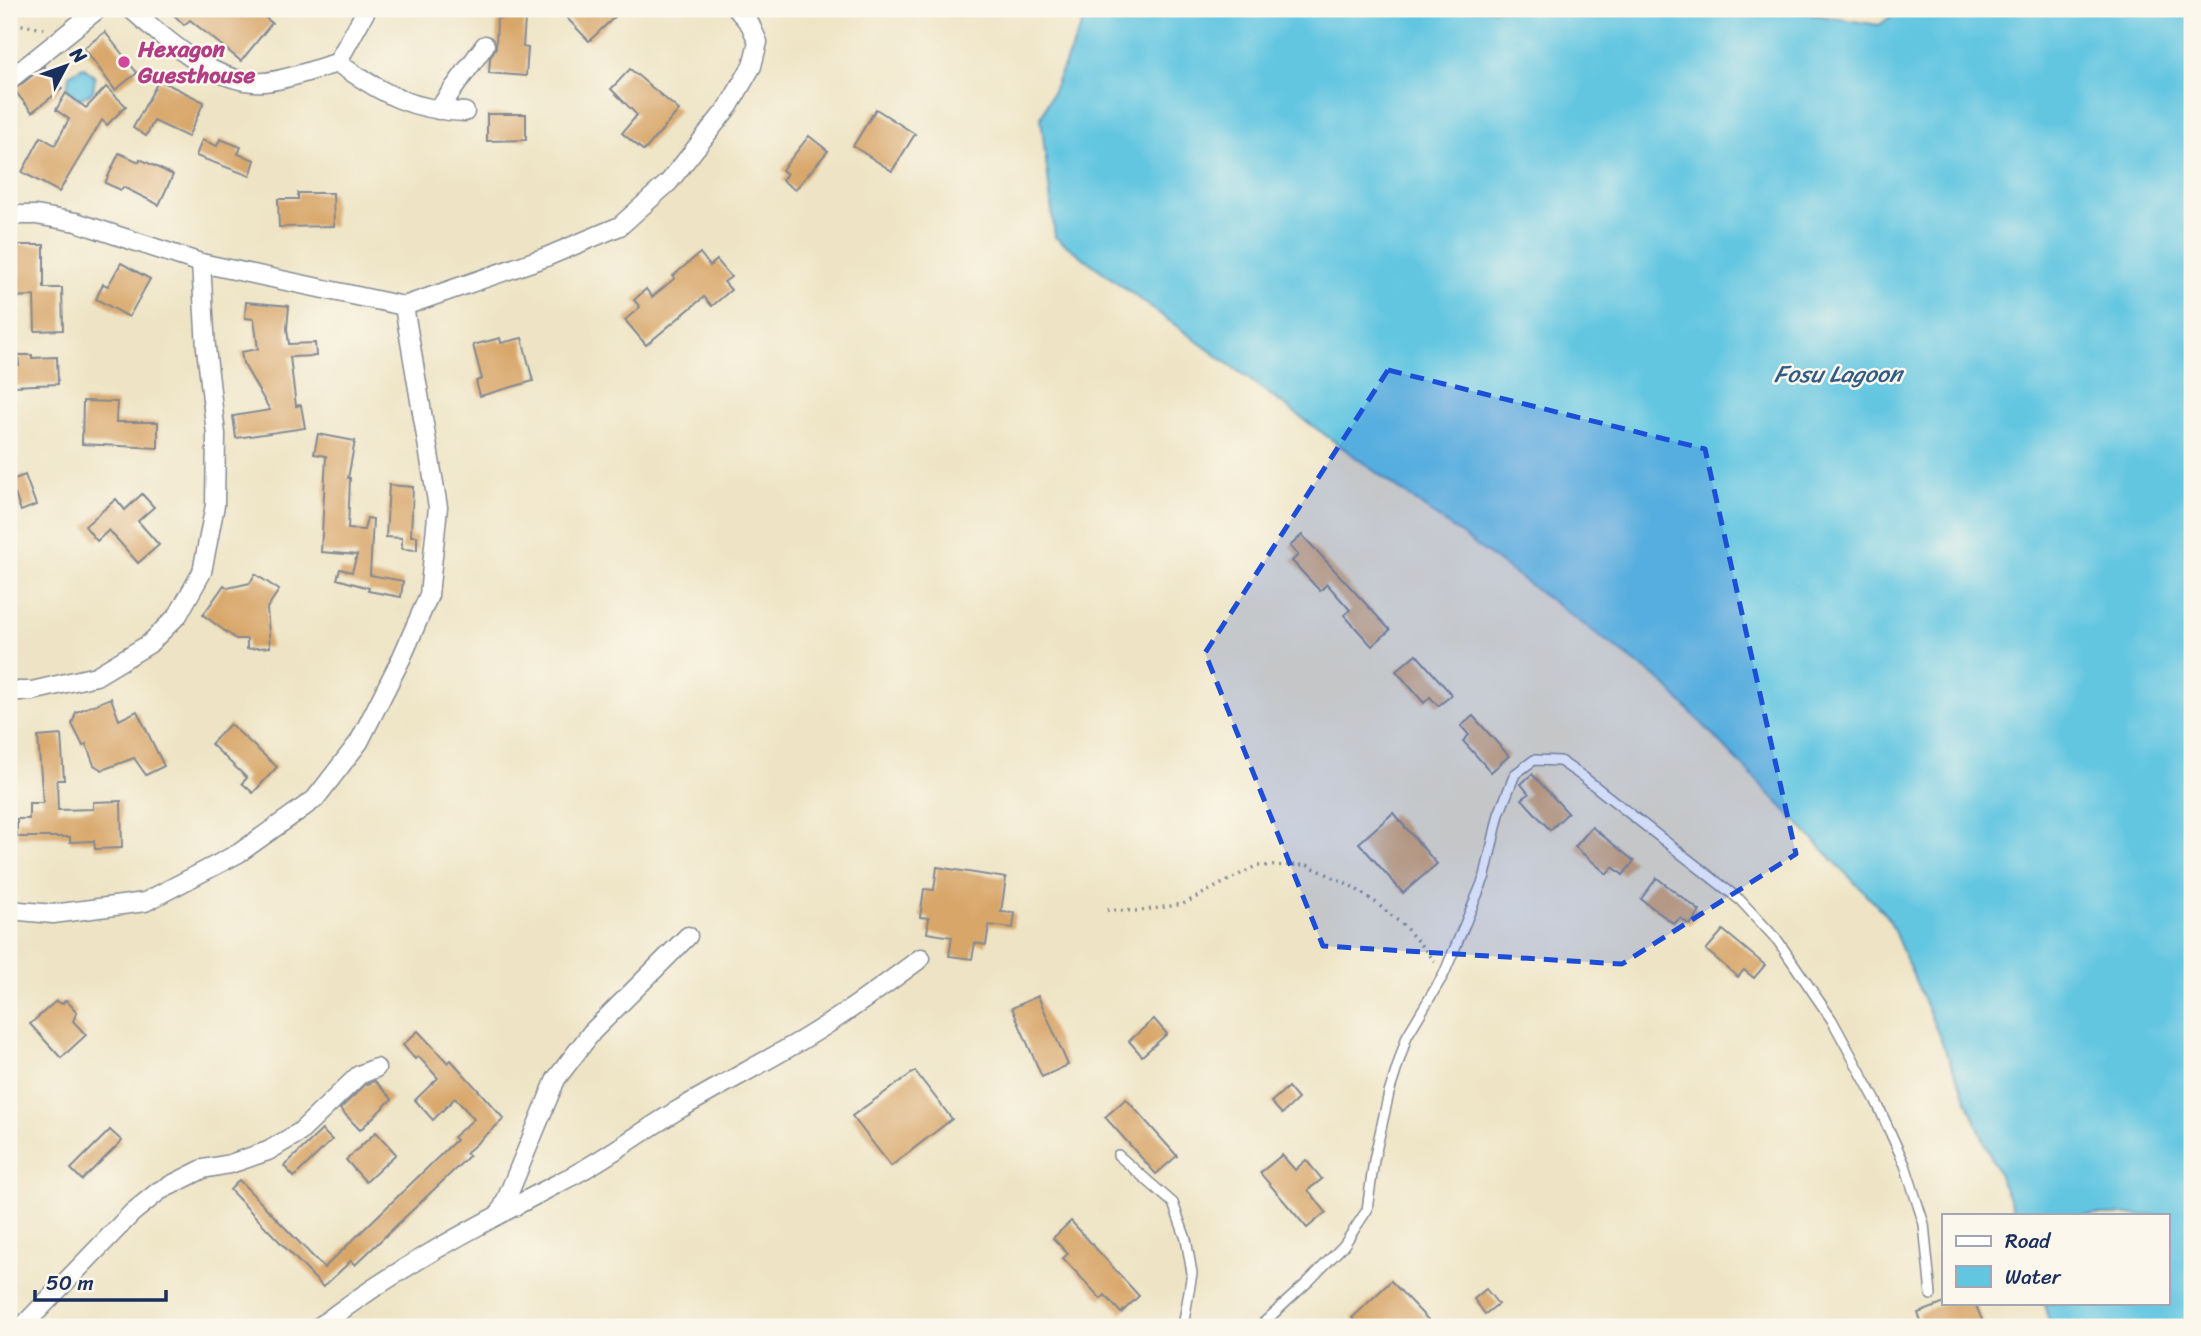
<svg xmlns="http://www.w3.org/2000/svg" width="2201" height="1336" font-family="Sriracha,sans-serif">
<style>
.water{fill:#63c6e1;stroke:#3f7aa0;stroke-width:2}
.building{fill:#d8a669}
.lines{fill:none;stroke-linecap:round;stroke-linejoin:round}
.lane-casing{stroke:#848a92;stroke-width:12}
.street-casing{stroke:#848a92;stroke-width:21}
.path{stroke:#848a92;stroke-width:3.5;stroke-dasharray:2 5;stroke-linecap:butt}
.lane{stroke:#fff;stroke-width:9}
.street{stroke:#fff;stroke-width:18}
.marked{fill:#1d4ed8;fill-opacity:0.2;stroke:#1d4ed8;stroke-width:5;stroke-dasharray:14 9;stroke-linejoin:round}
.hotel-dot{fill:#d1479c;stroke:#fbf7ec;stroke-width:2.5}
.labels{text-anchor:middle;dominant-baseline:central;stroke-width:5;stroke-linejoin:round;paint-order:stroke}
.hotel-label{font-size:23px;font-weight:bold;fill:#b23c85;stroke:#fbf7ec;text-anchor:start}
.water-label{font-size:24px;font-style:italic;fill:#315c85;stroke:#fbf7ec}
</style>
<rect width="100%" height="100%" fill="#fbf7ec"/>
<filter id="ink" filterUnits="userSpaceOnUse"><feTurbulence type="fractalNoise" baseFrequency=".0143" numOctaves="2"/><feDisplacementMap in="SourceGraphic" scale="14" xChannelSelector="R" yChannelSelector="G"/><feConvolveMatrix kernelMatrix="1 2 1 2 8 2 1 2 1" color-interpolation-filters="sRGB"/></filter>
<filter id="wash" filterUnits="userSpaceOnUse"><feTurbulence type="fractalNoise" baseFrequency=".00686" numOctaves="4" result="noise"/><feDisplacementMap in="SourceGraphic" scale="28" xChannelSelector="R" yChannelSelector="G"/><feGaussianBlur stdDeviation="1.57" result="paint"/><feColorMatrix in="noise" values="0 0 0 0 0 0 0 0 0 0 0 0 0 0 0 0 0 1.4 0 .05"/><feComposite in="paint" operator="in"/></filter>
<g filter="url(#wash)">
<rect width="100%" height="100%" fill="#eee4c5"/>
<g class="water">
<path d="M1089 9H1777L1879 25 1902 9H2192V1327H2051L2044 1303H2168V1215H2016L1888 917 1661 681 1055 237 1041 118Z"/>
<path d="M83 67 95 77 93 92 79 99 67 89 69 75Z"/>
</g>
<g id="blocks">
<g class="building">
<path d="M168 9H254L272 23 241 61 190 20 184 25Z"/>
<path d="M575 9H623L589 41 566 17Z"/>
<path d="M497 18 525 19 523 47 528 48 526 76 489 73 490 58 496 47Z"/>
<path d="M105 32 137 73 115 90 84 48Z"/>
<path d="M44 66 62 89 32 112 14 90Z"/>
<path d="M630 69 679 110 644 151 622 133 637 115 611 89Z"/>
<path d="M159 80 204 102 188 137 154 121 146 136 133 128Z"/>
<path d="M106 87 126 106 107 125 102 120 59 192 22 172 41 137 55 145 69 119 56 110 66 93 86 108Z"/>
<path d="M876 109 915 134 892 171 853 146Z"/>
<path d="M487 114H526V140L487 141Z"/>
<path d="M809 136 828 151 795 190 782 180 787 174 782 170Z"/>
<path d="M220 139 241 147 238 154 255 160 250 176 196 156 202 140 217 146Z"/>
<path d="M119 153 139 162 140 159 173 175 159 205 123 187 121 190 105 183Z"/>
<path d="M298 193H333L334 226 279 227 278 199H298Z"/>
<path d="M15 245H44V288H62L63 330 35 331 34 296 9 297V271H15Z"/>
<path d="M700 253 710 266 717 260 731 277 724 282 731 290 712 306 704 297 646 345 625 320 640 307 634 300 646 289 652 297 675 278 673 276Z"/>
<path d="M121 263 150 279 129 317 96 299 103 284 108 286Z"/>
<path d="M246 302 289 306 287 329 289 344 315 343 316 356 290 357 296 406 301 405 305 428 236 438 233 416 270 410 243 363 241 352 258 349 254 319 245 318Z"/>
<path d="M500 338 501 343 522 338 533 381 480 396 476 381 482 379 473 345Z"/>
<path d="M18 355H32V358L57 357 58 384 13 386 12 365H19Z"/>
<path d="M83 401 117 402 116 422H158V448L82 444Z"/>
<path d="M318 434 355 441 348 478H350L348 529 364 530 367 518 373 519 370 575 403 581 401 597 368 591 369 588 337 579 340 569 352 572 357 555 321 552 326 456 314 454Z"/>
<path d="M25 475 36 505 21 511 15 494 12 495 9 481Z"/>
<path d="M389 485 413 487 411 536H417V550L402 549V538L386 537Z"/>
<path d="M142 494 154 507 138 521 159 545 138 563 109 530 97 541 85 526 116 499 125 510Z"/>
<path d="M1302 535 1390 630 1372 646 1344 615 1350 610 1327 584 1320 591 1292 561 1298 555 1290 546Z"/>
<path d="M255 574 279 590 267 608 270 647 247 649V639H236L203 615 224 585 228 588 250 583Z"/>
<path d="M1416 654 1452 695 1438 706 1430 697 1424 703 1396 671Z"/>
<path d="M111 698 119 720 137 711 164 766 146 775 134 758 102 770 94 765 86 744 83 746 72 724 76 712Z"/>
<path d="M1473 716 1509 756 1491 772 1463 741 1469 735 1461 726Z"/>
<path d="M230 724 277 767 253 793 242 783 247 778 211 744Z"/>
<path d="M61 735 64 780H57L58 810 93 809V802L121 801 122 848 95 849 94 841 70 842V837H17V819H29V803H43L38 737Z"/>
<path d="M1532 774 1568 813 1550 830 1522 799 1529 794 1521 784Z"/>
<path d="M1393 813 1437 864 1403 893 1359 843Z"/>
<path d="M1592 827 1634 861 1623 875 1613 867 1607 874 1575 847Z"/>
<path d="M937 867 1006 878 1001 912 1015 913 1013 928 989 925 986 945 975 943 972 959 949 956 952 937 927 933 929 918 920 917 924 889 934 890Z"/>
<path d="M1657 878 1700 911 1690 925 1680 918 1674 924 1641 899Z"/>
<path d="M1723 930 1765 965 1754 978 1744 970 1738 977 1706 950Z"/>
<path d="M1038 996 1068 1065 1042 1077 1012 1008Z"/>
<path d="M66 1000 77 1012 73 1021 86 1035 61 1058 30 1024 56 1001 62 1004Z"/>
<path d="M1154 1019 1167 1034 1142 1056 1129 1041Z"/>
<path d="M418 1031 448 1063 451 1060 504 1119 466 1153 469 1156 355 1265 351 1261 323 1287 230 1190 239 1180 324 1268 456 1140 453 1137 474 1119 455 1098 433 1120 415 1100 438 1078 418 1056 415 1059 403 1045Z"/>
<path d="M915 1071 952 1119 891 1166 852 1116Z"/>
<path d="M375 1081 392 1099 360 1130 340 1109 365 1085Z"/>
<path d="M1288 1087 1298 1099 1282 1114 1271 1102Z"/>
<path d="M1126 1099 1177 1156 1156 1174 1105 1117Z"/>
<path d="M110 1130 122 1141 82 1180 71 1169Z"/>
<path d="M322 1130 332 1140 294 1177 284 1166Z"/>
<path d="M376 1132 396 1154 366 1182 346 1160Z"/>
<path d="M1282 1155 1295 1170 1306 1160 1322 1179 1308 1190 1326 1212 1307 1228 1260 1173Z"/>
<path d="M1071 1221 1139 1296 1121 1313 1105 1295 1101 1299 1063 1258 1068 1254 1053 1238Z"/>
<path d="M1391 1281 1435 1327H1361L1352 1318Z"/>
<path d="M1486 1289 1498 1304 1485 1314 1474 1299Z"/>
<path d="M1945 1303H1975L1985 1327H1923L1918 1313Z"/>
</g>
</g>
</g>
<g filter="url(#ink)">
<use href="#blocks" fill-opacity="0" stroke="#848a92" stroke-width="2"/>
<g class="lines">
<g class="lane-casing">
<g id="lane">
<path d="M1118 1155 1173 1203 1186 1239 1192 1273 1183 1327"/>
<path d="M1259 1327 1309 1281 1344 1245 1367 1210 1374 1160 1389 1093 1407 1036 1444 974 1485 876 1499 814 1515 774 1534 760 1560 761 1582 776 1740 900 1778 941 1832 1020 1876 1101 1905 1165 1924 1224 1931 1295"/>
</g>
</g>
<g class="street-casing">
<g id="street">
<path d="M131 9C165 39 216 86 264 82 288 80 314 69 337 63 384 93 408 110 465 112"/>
<path d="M337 63 367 9"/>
<path d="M9 80 98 9"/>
<path d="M438 110 485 45"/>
<path d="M9 215H36L76 222 201 263 404 306 546 257 620 226 669 182 729 106 752 66 758 42 750 24 737 9"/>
<path d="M9 691H32L96 676 149 644 178 615 202 572 215 505 216 434 206 348 201 263"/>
<path d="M9 910 53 914 145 902 239 853 315 799 359 742 401 659 429 595 438 507 404 306"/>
<path d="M501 1212 556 1079 592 1032 688 936"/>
<path d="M22 1327 132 1213 159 1191 203 1169 230 1164 268 1151 300 1132 359 1075 376 1068"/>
<path d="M319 1327C398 1266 486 1221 574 1175 610 1156 642 1131 678 1110 719 1086 761 1064 802 1040 844 1015 882 987 921 958"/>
</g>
</g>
<g class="path">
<path d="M9 19 17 24 45 29"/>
<path d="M1107 910 1140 911 1183 904 1256 866 1307 865 1348 884 1375 902 1403 925 1435 961"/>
</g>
<use href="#lane" class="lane"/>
<use href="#street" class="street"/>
</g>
</g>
<path class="marked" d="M1388 370 1705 449 1796 854 1622 964 1323 946 1205 653Z"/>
<circle class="hotel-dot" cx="124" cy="62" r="7"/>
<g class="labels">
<g class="hotel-label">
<text x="138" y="49">Hexagon<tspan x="138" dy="26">Guesthouse</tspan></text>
</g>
<g class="water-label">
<text x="1838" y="374">Fosu Lagoon</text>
</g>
</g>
<rect width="2201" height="1336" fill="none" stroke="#fbf7ec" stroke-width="35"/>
<rect x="1942" y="1214" width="228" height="91" fill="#fbf7ec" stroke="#a1a7b3" stroke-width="2"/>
<rect x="1956" y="1236" width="35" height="10" fill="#ffffff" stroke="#a1a7b3" stroke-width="2"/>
<text x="2005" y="1248" font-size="21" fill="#1b2f5e">Road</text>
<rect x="1956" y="1266" width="35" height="21" fill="#63c6e1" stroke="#a1a7b3" stroke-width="2"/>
<text x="2005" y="1284" font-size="21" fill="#1b2f5e">Water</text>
<g transform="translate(66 66) rotate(49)" stroke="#fbf7ec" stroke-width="5" paint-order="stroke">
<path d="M0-5L12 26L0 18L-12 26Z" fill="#1b2f5e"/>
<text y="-10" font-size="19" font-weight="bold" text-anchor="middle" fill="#1b2f5e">N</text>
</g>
<path d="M35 1290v10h131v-10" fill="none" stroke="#1b2f5e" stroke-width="3.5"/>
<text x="46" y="1290" font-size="21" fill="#1b2f5e" stroke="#fbf7ec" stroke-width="5" paint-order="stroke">50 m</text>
</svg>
